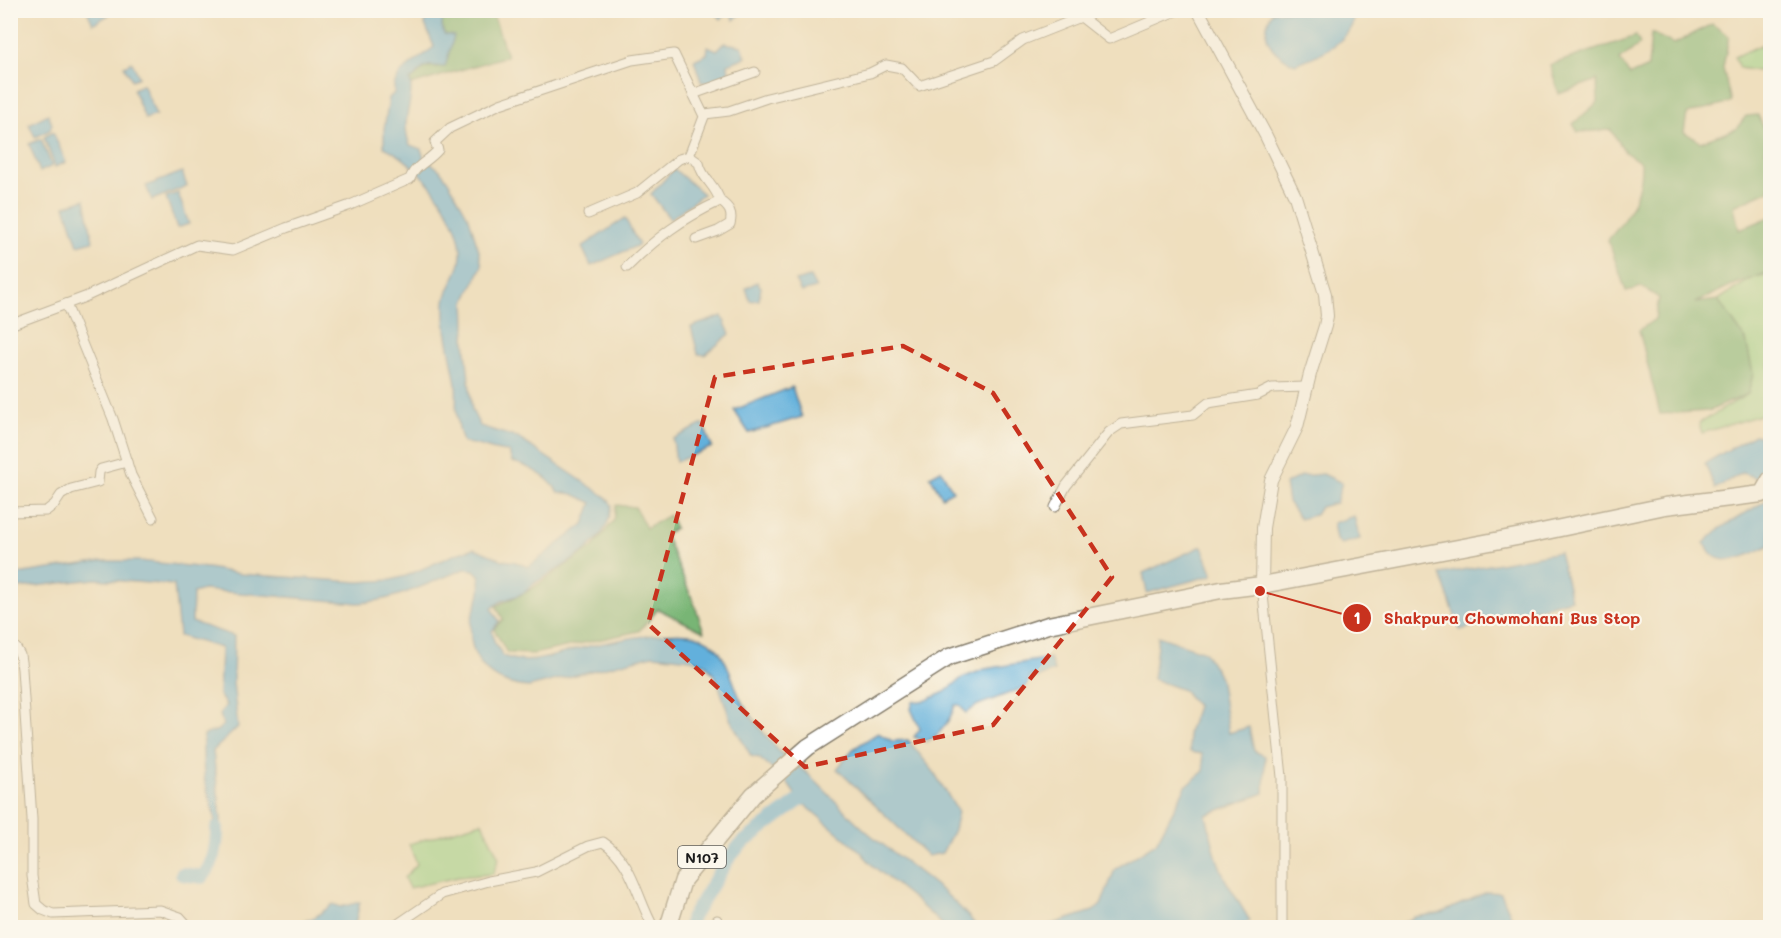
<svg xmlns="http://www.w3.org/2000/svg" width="1781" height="938" font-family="Mali,sans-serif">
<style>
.green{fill:#96d388;stroke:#597852;stroke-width:1.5}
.forest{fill:#78b574;stroke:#4a6848;stroke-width:1.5}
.water{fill:#62b0dc;stroke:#3f667c;stroke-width:1.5}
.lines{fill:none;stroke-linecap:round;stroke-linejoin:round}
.river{stroke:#62b0dc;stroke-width:14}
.street-casing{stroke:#867e6d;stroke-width:11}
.secondary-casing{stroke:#867e6d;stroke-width:14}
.highway-casing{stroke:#867e6d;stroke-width:19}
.street{stroke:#fff;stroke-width:9}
.secondary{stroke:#fff;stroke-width:12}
.highway{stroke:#fff;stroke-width:16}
.marked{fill:none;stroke:#c8321e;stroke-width:4.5;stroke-dasharray:12 8;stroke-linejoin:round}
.labels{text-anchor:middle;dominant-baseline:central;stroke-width:4.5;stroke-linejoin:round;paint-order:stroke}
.shield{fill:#fbf7ec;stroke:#5f5e5a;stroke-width:1.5}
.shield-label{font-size:14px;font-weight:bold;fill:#1c1c1c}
.leader{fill:none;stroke:#c8321e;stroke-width:2}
.callout-dot{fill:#c8321e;stroke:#fbf7ec;stroke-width:2}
.mark-label{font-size:18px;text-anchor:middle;font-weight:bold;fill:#fff}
.callout-label{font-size:16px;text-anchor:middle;font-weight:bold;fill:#c8321e;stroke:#fbf7ec;stroke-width:4.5;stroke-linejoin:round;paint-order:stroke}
</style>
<rect width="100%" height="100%" fill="#fbf7ec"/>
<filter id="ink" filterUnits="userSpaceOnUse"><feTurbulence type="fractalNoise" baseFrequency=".0167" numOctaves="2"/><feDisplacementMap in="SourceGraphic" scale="12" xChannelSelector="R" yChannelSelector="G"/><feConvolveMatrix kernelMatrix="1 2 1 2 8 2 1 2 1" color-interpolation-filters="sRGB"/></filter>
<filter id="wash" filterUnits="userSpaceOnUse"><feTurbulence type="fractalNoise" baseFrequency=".008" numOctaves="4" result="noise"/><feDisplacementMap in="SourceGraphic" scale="24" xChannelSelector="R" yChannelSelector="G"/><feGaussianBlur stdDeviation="1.35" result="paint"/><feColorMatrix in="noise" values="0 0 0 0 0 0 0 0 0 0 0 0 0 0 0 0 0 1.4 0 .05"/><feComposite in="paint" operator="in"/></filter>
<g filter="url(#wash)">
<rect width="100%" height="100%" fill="#efdfbe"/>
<g class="green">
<path d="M1770 41V73L1739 68 1734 57Z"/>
<path d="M1770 274V412L1702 433 1699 423 1748 394 1753 374 1746 340 1718 300 1752 278Z"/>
<path d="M482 822 499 858 493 874 458 877 409 888 404 878 417 864 409 844Z"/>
</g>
<g class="forest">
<path d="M443 11H492L507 56 411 85 410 80C422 73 420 65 437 67L444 34 442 26Z"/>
<path d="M1712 24 1729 36 1723 68 1731 102 1687 114 1684 132 1700 142 1736 129 1746 116 1758 115 1766 133 1765 151 1770 153V190L1734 206 1739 230 1770 217V272L1730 286 1695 303 1718 300 1746 340 1753 374 1748 394 1709 411 1660 414 1639 330 1655 319 1659 298 1642 287 1626 291 1608 240C1628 217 1642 194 1641 163L1625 152 1611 130 1578 132 1573 124 1598 102 1597 80 1559 94 1550 65 1636 36 1640 44 1620 60 1630 75 1648 67 1651 33 1674 44Z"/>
<path d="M616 505 635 507 646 528 669 515 675 528 665 535 694 603 704 632 658 609 639 631 533 654 507 653 494 629 503 619 496 606 528 591 593 547 614 520Z"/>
</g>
<g class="water">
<path d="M1356 10C1353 42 1322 54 1295 64 1270 53 1258 36 1273 11Z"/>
<path d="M87 11H107L109 15 93 24Z"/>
<path d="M425 11H443L442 26 444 34 454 36 445 67C440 67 433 65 428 66 420 68 417 76 410 80 415 104 399 118 410 145L421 149 424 158 440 170 448 181 469 218 479 251 482 266 465 302 466 324 465 340 472 410 480 426 518 438 606 497 612 505C608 546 566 563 535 583 531 585 529 589 525 592 514 599 499 598 492 609L499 621 492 631 494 641 503 656C529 667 551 656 577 649 607 642 665 629 694 635 730 644 729 681 744 706 754 721 766 736 777 749 786 760 799 766 809 775 830 794 849 817 871 835 907 865 949 890 977 927H945L915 900 873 866 860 851 805 805 795 794 786 781 759 758 751 756 730 719 716 677 705 664 691 659 653 655 529 687C492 685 467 661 471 622 472 612 479 602 480 591 481 586 480 581 480 576L474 570 465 569C429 582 397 601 358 603L203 590 193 593 192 622 234 636 233 682 238 727 213 751 221 818 222 845H212C213 838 215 829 215 822 214 809 209 798 206 786 203 777 202 744 204 735L218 730 223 725 220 714 226 705 219 695 221 648 179 636 174 585 95 579 11 589V575L102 561H139L208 568 241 574 359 582 391 580 406 576 456 554 474 548 503 560 516 562 528 567 584 524 592 503 573 494 558 492C549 477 529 466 512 462L509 452C493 452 479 443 463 443 460 434 458 425 457 416 455 404 458 391 455 379 451 354 443 328 445 302 446 287 461 273 461 254 462 217 417 161 384 147V129L389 98 394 93V85L400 73 434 47 425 24Z"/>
<path d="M714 11H743L734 20 730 13 721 19Z"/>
<path d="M724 43 742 46 746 57 728 64 729 74 711 83 701 82 694 60 707 54 708 46 717 50Z"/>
<path d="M132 62 139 77 132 80 124 66Z"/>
<path d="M143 84 156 115 145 119 133 89Z"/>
<path d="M48 114 52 124 50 130 35 137 29 124Z"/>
<path d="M53 132 66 162 55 167 44 137Z"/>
<path d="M41 139 52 166 40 172 29 144Z"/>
<path d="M674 169 703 194 670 219 651 194Z"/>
<path d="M182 172 187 186 152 200 146 186Z"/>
<path d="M178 193 189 224 177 228 166 197Z"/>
<path d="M85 199 93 241 78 245 65 206Z"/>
<path d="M625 218 639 245 591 266 582 247Z"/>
<path d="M810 277 816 288 801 292 795 281Z"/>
<path d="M757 282 761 287 759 300 750 301 746 288Z"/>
<path d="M722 316 730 334 705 355 698 354 691 327Z"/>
<path d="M792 387 802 417 749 433 734 410Z"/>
<path d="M703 424 712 447 676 462 673 439Z"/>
<path d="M1754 435 1760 436C1762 446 1765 470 1760 479L1742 473 1715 489 1705 463Z"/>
<path d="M941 470 953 491 942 497 930 476Z"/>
<path d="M1323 474 1342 483 1336 503 1320 507 1315 515 1300 519 1288 502 1285 484 1301 476Z"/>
<path d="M1767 500 1770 509V545C1756 552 1727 568 1713 555 1710 553 1707 546 1704 543L1719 529Z"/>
<path d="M1354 516 1360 539 1341 544 1336 540 1333 523Z"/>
<path d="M1202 546 1213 575 1147 593 1143 573Z"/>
<path d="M1559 552 1571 599 1460 630 1440 574Z"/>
<path d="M1158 636 1205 652 1220 677 1229 733 1249 727 1254 751 1265 756 1264 793 1206 815 1216 856 1225 879 1250 921 1236 928 1043 927 1093 911 1101 905 1115 869 1156 843 1186 786 1204 771 1202 754 1190 752 1188 733 1197 706 1183 690 1153 679Z"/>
<path d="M1050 658 1054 671 1037 678 1031 676 1026 687 978 705 966 713 960 705H955C950 721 942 733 927 742L914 737 920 729 911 709 913 702 927 700 945 692 962 678 985 669Z"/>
<path d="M878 733 892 741 908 740 934 772 958 812 954 830 942 853 928 856 837 769 853 749Z"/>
<path d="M1487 892 1501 893 1516 927H1396L1414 917 1441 913Z"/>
<path d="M360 902 355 924H366L367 927H306L305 921 315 917 333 904 341 907Z"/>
</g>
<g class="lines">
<g class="river">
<path d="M182 874 202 877C214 865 217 845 217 828"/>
<path d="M690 928 691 919 728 859 741 844 800 800 803 794"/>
</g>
</g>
</g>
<g filter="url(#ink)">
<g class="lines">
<g class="street-casing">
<g id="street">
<path d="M693 94 755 72"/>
<path d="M689 156 699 163C702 179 715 184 720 201"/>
<path d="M588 214 637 193 679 159 689 156 705 114"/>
<path d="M627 267C657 237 682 219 720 201 729 207 733 213 730 224L718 231 696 239"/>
<path d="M66 304 113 419 131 475 153 518"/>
<path d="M10 325 85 297 197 245 233 250 286 228 348 206 410 179C414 166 429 161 438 150L435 142 450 128 500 104 632 60 674 54 703 114H705L729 111 767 98 870 73 886 65 902 68 919 86 994 61 1023 40 1081 17 1109 39 1178 10"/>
<path d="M1055 507 1066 486 1109 432 1121 424 1193 415 1208 403 1258 395 1272 388 1306 387"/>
<path d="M10 512 46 511 55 504 61 495 71 489 98 482 99 472 101 469 127 462"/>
<path d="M1262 585 1282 777V928"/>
<path d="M10 649 16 648 20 655 22 669 32 819V876L36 904 43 910 53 914 160 910 180 917 190 928"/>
<path d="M392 928 442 894 489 881 536 872 588 846 603 842C633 861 637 899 654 928"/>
<path d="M710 928 717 920"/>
<path d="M1766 928 1770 924"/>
</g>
</g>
<g class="secondary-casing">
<path id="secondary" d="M1198 10 1266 136 1295 196 1325 294 1327 316 1325 326 1310 374 1297 427 1271 480 1263 528 1262 585"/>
</g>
<g class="highway-casing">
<path id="highway" d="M668 928 683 880 753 795 808 747 949 657 1048 625 1221 590 1262 585 1532 534 1665 506 1762 494 1770 480"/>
</g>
<use href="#street" class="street"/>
<use href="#secondary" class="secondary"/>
<use href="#highway" class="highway"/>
</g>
</g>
<path d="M0 0H1781V938H0ZM903 346 993 393 1112 577 993 725 805 767 648 624 715 377Z" fill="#efdfbe" fill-opacity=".55" fill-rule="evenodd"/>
<path class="marked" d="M903 346 993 393 1112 577 993 725 805 767 648 624 715 377Z"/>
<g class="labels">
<rect class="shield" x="678" y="846" width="48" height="22" rx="4.5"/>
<g class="shield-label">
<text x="702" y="857">N107</text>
</g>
</g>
<path class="leader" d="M1260 591L1357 618"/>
<g class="callout-dot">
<circle cx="1260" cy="591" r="6"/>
<circle cx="1357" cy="618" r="15"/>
</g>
<g class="mark-label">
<text x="1357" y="624">1</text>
</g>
<g class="callout-label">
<text x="1512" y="624">Shakpura Chowmohani Bus Stop</text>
</g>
<rect width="1781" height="938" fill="none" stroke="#fbf7ec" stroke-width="36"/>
</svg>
